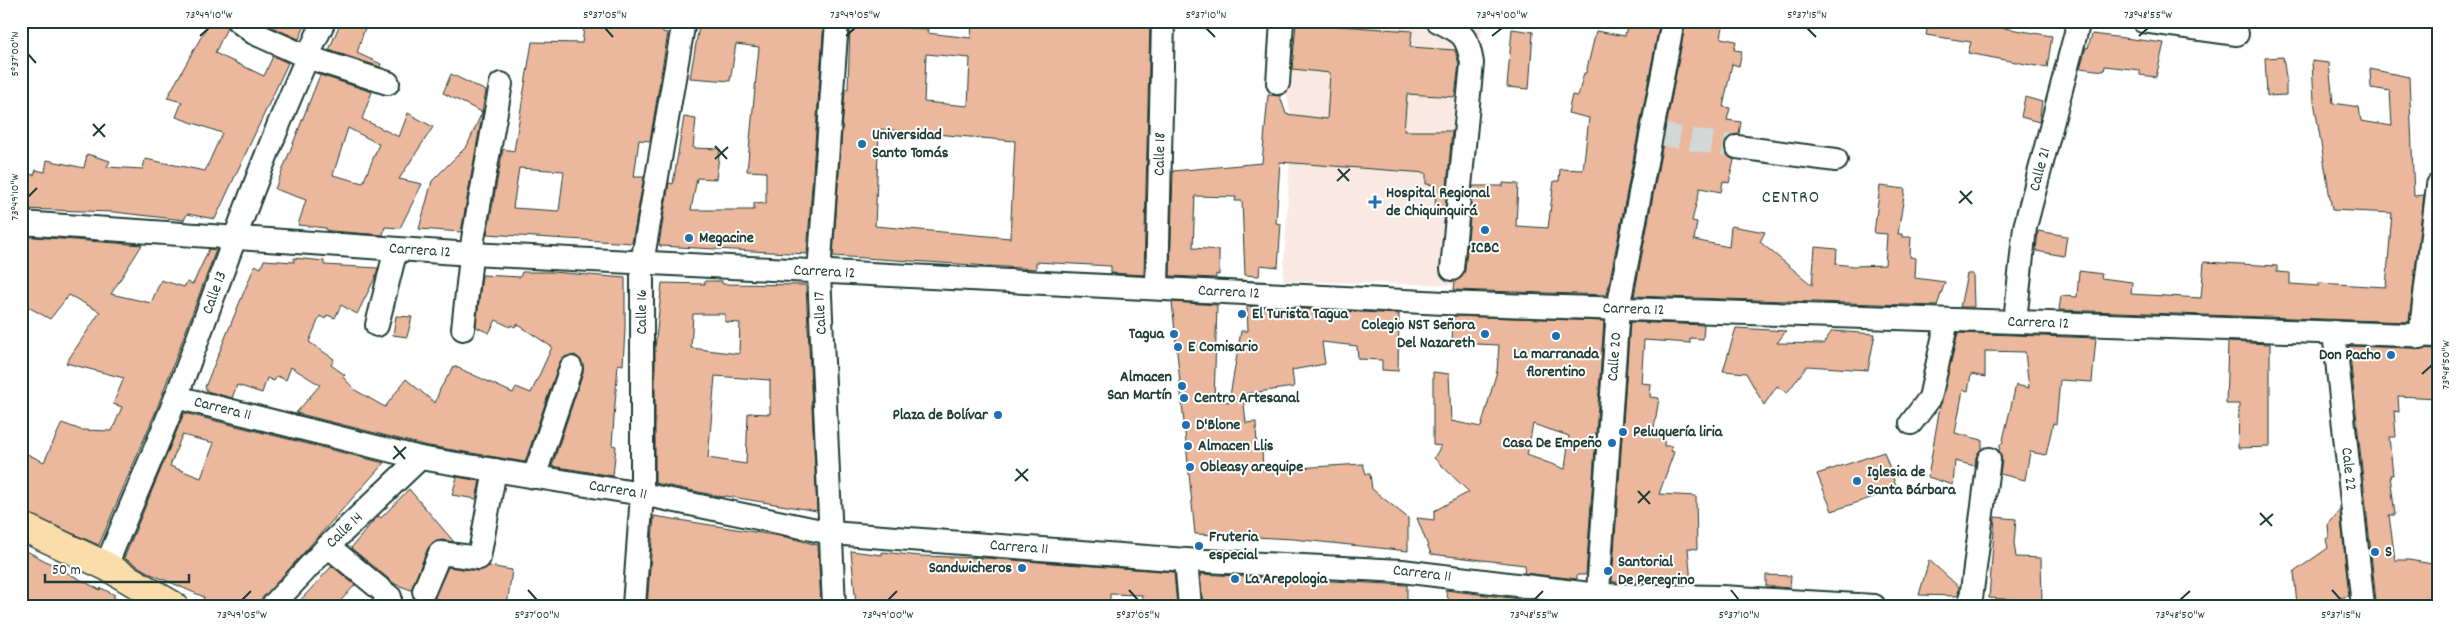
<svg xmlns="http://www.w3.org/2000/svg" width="2459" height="627" font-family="Dekko,sans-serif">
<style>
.built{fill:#f9e9e2}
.building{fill:#ebb79d;stroke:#1f3d34;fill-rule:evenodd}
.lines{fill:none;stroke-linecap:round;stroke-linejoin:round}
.minor-tunnel{stroke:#d2d8d6;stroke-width:22;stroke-dasharray:22 11;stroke-linecap:butt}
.minor-casing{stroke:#1f3d34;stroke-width:26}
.major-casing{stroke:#1f3d34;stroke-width:31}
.minor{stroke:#fff;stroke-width:22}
.major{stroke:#fbddab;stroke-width:28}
.ticks{fill:none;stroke:#1f3d34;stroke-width:2}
.poi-dot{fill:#1f6fb2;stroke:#fff;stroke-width:2}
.labels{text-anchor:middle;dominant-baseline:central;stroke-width:4;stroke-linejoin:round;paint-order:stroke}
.poi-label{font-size:16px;font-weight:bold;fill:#1f3d34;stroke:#fff;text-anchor:start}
.street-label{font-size:16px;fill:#1f3d34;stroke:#fff}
.neighbourhood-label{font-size:18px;letter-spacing:1px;fill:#1f3d34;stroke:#fff}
.neatline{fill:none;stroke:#1f3d34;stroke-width:2}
.ticks-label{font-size:12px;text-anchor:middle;fill:#1f3d34}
</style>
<rect width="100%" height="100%" fill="#fff"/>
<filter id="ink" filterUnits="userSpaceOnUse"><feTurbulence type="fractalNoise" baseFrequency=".02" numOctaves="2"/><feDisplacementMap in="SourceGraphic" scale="10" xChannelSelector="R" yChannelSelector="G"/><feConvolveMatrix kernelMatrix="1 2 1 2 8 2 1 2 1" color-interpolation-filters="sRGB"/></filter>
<g filter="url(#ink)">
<path class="built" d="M1291 21H1483L1454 285 1283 281 1292 123 1285 84Z"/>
<g class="building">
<path d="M210 21H225L227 28 215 53 264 76 273 56 288 63 215 219 187 214 184 220 114 212 21 209V173L34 175 36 170 45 172 47 160 84 168 87 154 110 161 107 167 143 169 145 159 205 171 222 133 176 117 182 102 167 98Z"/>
<path d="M271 21H307L299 39 269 26Z"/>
<path d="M341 21H367L357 53 381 64 380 67 329 50Z"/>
<path d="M585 21H664L662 32 668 33 650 141 639 140 634 177H644L632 243 487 234 503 149 514 151 532 42 582 43ZM519 168 564 171 559 211 513 208Z"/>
<path d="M700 21H824L807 254 660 246 659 244 669 183 673 184 684 117 696 119 693 148 720 149 716 179 697 178 691 210H754V203L766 204V172L747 171 759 47 736 44 730 81 690 78Z"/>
<path d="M855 21H873V26L928 29 927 33 971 38 972 21H1107L1131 26V21H1150L1144 275 1111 273V266L1036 262V269L833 256 845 89H848L850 24H855ZM926 54 970 58 968 106 924 102ZM879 129 1015 141 1010 238 875 226Z"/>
<path d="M1628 21H1660L1607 295 1454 290 1455 281 1462 277 1465 270 1473 186H1503V183L1518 184 1516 226 1548 228 1554 181H1559L1560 169 1583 170 1589 118 1568 113 1572 95 1578 96 1584 73H1586L1596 31 1625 36Z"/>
<path d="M1686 21H1724L1721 38 1736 41 1734 50 1742 51 1739 66 1732 64 1723 107 1730 108 1727 120 1741 122 1739 134 1732 135 1724 145 1725 152 1734 160 1729 183 1723 181 1721 192 1700 188 1692 221 1697 222 1694 240 1729 247 1731 226 1765 232 1760 242 1812 285 1815 247 1837 249 1836 264 1854 266 1885 265 1887 234 1874 233 1880 186 1905 189 1898 234H1902V237H1911L1910 257 1916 258 1915 278 1945 282 1937 306 1634 296Z"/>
<path d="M1929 21H1962L2052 36 2047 68 1968 53 1971 42 1926 35Z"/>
<path d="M1296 23 1412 31 1410 47 1455 50 1459 64 1455 97 1407 94 1404 131H1452L1445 210H1435L1436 185 1426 184V173L1280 162 1276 223 1281 224 1278 267 1260 265 1259 276 1245 275 1242 201H1235L1236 197 1195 196 1193 248 1219 250V275L1216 274V278L1170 276 1173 171 1262 163 1268 95 1280 96 1286 114 1327 119 1330 73 1292 69Z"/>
<path d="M1512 29 1533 32 1529 89 1507 87Z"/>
<path d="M2092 34 2164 43 2156 77 2140 75V70L2105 66 2104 71 2080 68 2086 47 2088 48Z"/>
<path d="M2283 57 2286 77V95L2267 96 2265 58Z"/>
<path d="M2312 61 2329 63 2333 103 2359 107 2361 121 2392 126 2390 91 2371 88 2370 69 2409 77 2414 196 2424 195 2409 322 2059 310 2061 296 2077 297 2079 271 2102 274 2101 278 2132 282 2131 294 2201 298 2204 262 2277 266V272L2290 273V284L2319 286V283L2386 287 2392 213 2332 210 2314 101Z"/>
<path d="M451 74 486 91 482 112 443 93Z"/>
<path d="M320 75 372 92 362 119 399 137 408 113 433 127 399 179 422 184 400 228 385 227 383 235 331 231 326 230V228L298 225 306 200 275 189ZM348 128 379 144 363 183 333 175Z"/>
<path d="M2025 97 2042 102 2039 122 2021 117Z"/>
<path d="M483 110 461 232 419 229 432 181 467 146Z"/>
<path d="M2038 231 2067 236 2064 256 2036 251Z"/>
<path d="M21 236 142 245 111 294 151 303 161 280 184 287 187 282 193 284 209 249 216 250 156 411 99 545 21 511V451L44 462 62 423 81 430 112 431 122 407 113 404 124 378 66 363 100 312 69 295 50 319 21 303Z"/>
<path d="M294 258 324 261V265L378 268 375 278 357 314 341 305 335 318 327 315 325 319 320 316 309 342 334 359 331 365 345 375 343 377 355 390 385 407 406 379 435 403 440 389 454 366 513 393 516 387 531 393 552 347 517 324 515 327 511 325 510 327 496 320 489 333 476 327 482 275 520 277 522 272H552L625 278V329L623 365 618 364 612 445 616 446 613 476 552 466 583 372 581 360 575 355 563 358 559 364 525 462 423 445 296 413 320 385 291 367 286 380 277 376 274 381 267 378 262 393 237 385 232 398 207 391 205 387 255 265 261 268 264 260 294 262Z"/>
<path d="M1967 274H1973L1974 307H1960Z"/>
<path d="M705 281H722V284L806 285 817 511 726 496 723 497 655 483V348L662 283 705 284ZM693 314H725V322L740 323 739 354 691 348ZM715 376 770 380V414L748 413 746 464 708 458Z"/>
<path d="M1172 302 1217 305 1214 400 1229 402 1241 331H1248L1247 306 1399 314 1398 371 1382 370V360L1358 359 1357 346 1322 342 1325 364 1292 370 1294 387 1243 394 1246 423 1256 422 1257 451 1262 450 1263 470 1363 464 1366 474H1370L1372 489 1408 518V551L1293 539 1195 534Z"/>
<path d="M396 316 412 317 407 337 393 335Z"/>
<path d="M1453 316 1604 321 1586 575H1577V579L1524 573 1525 565 1431 554 1417 518 1434 520V511L1469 492 1434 458 1441 446 1433 445V372L1449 374 1451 421 1481 427 1497 371 1499 345 1452 343ZM1533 424 1569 436 1565 469 1527 455Z"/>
<path d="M1630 322 1704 325 1703 339 1690 338V343L1644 340 1641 383 1651 384 1650 397 1659 398 1654 429 1665 431 1664 446H1672L1671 451 1674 452 1659 494 1696 496 1697 549 1688 548 1691 583 1612 582Z"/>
<path d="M1736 328 1786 331 1777 343 1823 344 1832 331 1875 334 1868 370 1807 366 1787 393 1777 386 1764 405 1746 373 1723 371Z"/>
<path d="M1958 333 2096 338 2092 382 2060 380 2056 424 2053 423 2046 455 2030 452 2025 480 2000 474 2002 460 1999 451 2000 444H2002L2016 385 2029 388 2025 352 1985 351V377L1971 374 1968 391 1963 390 1955 433 1982 440V448L1976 457 1975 466 1955 461 1953 485 1928 477 1940 406Z"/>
<path d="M2228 342 2270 344V447L2238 448 2239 404H2226Z"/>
<path d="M2349 346 2438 349V398L2398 396 2399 412 2394 411 2396 437H2389L2393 475H2390L2395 515H2389L2395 560H2409L2438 565V603L2376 601Z"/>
<path d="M184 413 384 463 256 606H215L203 599 204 597 151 574 124 558ZM182 435 214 443 201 478 170 466Z"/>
<path d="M1884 452 1897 489 1832 511 1817 474Z"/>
<path d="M457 477 480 481 476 499 452 495Z"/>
<path d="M409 489 454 542 442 540 433 542 428 548 411 590 395 584 351 548 375 519 379 516 381 518Z"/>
<path d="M2340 510 2349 596 2297 606 2294 572 2328 548 2326 539 2329 537 2328 525Z"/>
<path d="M654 516 786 537 818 545 821 606H647Z"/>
<path d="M1995 517 2016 519 2014 543 2016 557 2041 558 2042 601 1989 598Z"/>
<path d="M21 548 100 590 101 588 115 595 113 597 130 606H21Z"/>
<path d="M851 551 882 555V552L920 556 985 558 1174 572 1177 606H1141L1142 595 1110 594V606H856Z"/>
<path d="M1929 560 1959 587 1958 596 1919 595Z"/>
<path d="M332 566 355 585 336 606H295Z"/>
<path d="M489 566 512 570 507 606H441L443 601 434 598 448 567 478 571Z"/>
<path d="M1200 574 1407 585V606H1203Z"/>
<path d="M1766 575 1791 576 1790 588 1766 586Z"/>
<path d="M1445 590 1577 606H1451Z"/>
</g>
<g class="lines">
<path class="minor-tunnel" d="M1658 134 1737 147"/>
<g class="minor-casing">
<g id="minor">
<path d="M238 21 254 33 307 57 388 83"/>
<path d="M1438 21C1463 33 1467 35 1472 63L1452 269"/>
<path d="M2143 21 2237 34"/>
<path d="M1278 83 1282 21"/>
<path d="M1737 147 1836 160"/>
<path id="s1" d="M21 223 471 254 1444 303 2438 336"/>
<path id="s2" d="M1157 288 1163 21"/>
<path id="s3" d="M2015 321 2025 227 2079 21"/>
<path d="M377 325 396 249"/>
<path d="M463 329 473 239 501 84"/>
<path id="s4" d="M2334 332 2363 606"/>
<path d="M2420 337 2438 185"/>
<path id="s5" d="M176 397 420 458 642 494 831 533 1186 560 1402 571 1598 595 1721 597 1874 606"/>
<path d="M1911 423 1930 398 1947 321"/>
<path d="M534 477 571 368"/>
<path d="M328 546 390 597 383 606"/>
<path d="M1186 560 1190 606"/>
<path id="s6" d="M106 566C129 509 155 452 177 395 224 269 267 142 324 21"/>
<path d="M424 591 440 553 479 558 495 470"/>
<path id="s7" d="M272 606 328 546 420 458"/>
<path d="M634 606 642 494V263L684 21"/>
<path d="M834 606 819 273 837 21"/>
<path id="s8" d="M1597 606 1618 309 1673 21"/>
<path d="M1970 606 1989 459"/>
</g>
</g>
<g class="major-casing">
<path id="major" d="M21 526 106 566 174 606"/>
</g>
<use href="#minor" class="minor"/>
<use href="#major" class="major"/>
</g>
</g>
<path class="ticks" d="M605 28 613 37M1206 28 1215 37M1807 28 1816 37M200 36 209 28M846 36 855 28M1492 36 1502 28M2139 36 2148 28M28 54 36 63M93 124 105 137M93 136 105 124M715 146 727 159M715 159 728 147M1338 169 1349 181M1337 181 1350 169M1960 191 1972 204M28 197 37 188M1959 203 1972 191M2422 374 2432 365M394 446 405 459M393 459 406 447M1016 469 1028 481M1015 481 1028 469M1638 491 1650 504M1638 503 1650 491M2260 513 2272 526M2260 525 2273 514M528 590 537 600M1129 590 1138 600M1731 590 1739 600M2332 590 2341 600M242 600 251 591M888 600 897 591M1534 600 1543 591M2180 600 2190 591"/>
<g class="poi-dot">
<circle cx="862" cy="144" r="5"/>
<path d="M1372.5 194.5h5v5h5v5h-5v5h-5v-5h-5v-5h5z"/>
<circle cx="1485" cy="230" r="5"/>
<circle cx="689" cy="238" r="5"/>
<circle cx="1242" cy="314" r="5"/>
<circle cx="1174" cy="334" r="5"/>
<circle cx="1485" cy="334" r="5"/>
<circle cx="1556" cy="336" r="5"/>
<circle cx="1178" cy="347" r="5"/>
<circle cx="2391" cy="355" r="5"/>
<circle cx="1182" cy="386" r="5"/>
<circle cx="1184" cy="398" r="5"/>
<circle cx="998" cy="415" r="5"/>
<circle cx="1186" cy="425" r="5"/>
<circle cx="1623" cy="432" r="5"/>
<circle cx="1612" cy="443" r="5"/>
<circle cx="1188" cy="446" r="5"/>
<circle cx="1190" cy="467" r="5"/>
<circle cx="1857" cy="481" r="5"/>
<circle cx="1199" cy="546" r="5"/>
<circle cx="2375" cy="552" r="5"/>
<circle cx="1022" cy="568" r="5"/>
<circle cx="1608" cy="571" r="5"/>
<circle cx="1235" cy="579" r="5"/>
</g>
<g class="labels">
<g class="poi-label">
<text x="872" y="135">Universidad<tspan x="872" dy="18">Santo Tomás</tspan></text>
<text x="1386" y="193">Hospital Regional<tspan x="1386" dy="18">de Chiquinquirá</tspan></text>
<text x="699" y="238">Megacine</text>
<text x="1485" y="248" text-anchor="middle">ICBC</text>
<text x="1252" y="314">El Turista Tagua</text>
<text x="1475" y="325" text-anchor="end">Colegio NST Señora<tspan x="1475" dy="18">Del Nazareth</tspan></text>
<text x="1164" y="334" text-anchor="end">Tagua</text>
<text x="1188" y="347">E Comisario</text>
<text x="1556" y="354" text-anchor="middle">La marranada<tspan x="1556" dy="18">florentino</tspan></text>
<text x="2381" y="355" text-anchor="end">Don Pacho</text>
<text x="1172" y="377" text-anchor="end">Almacen<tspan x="1172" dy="18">San Martín</tspan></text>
<text x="1194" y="398">Centro Artesanal</text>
<text x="988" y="415" text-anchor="end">Plaza de Bolívar</text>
<text x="1196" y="425">D'Blone</text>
<text x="1633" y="432">Peluquería liria</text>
<text x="1602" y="443" text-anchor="end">Casa De Empeño</text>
<text x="1198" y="446">Almacen Llis</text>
<text x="1200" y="467">Obleasy arequipe</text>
<text x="1867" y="472">Iglesia de<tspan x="1867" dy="18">Santa Bárbara</tspan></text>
<text x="1209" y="537">Fruteria<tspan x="1209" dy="18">especial</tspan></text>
<text x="2385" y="552">S</text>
<text x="1618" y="562">Santorial<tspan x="1618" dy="18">De Peregrino</tspan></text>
<text x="1012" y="568" text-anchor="end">Sandwicheros</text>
<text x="1245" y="579">La Arepologia</text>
</g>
<g class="street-label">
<text stroke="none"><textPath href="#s2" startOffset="134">Calle 18</textPath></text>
<text stroke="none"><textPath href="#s3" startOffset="154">Calle 21</textPath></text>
<text stroke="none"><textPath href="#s1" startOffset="400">Carrera 12</textPath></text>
<text stroke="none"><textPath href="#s1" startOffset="805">Carrera 12</textPath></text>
<text stroke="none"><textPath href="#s1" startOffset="1210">Carrera 12</textPath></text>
<text stroke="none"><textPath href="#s6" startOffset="294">Calle 13</textPath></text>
<text stroke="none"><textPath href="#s1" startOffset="1615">Carrera 12</textPath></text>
<text transform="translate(642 312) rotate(-90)">Calle 16</text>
<text transform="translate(821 313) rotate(-93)">Calle 17</text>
<text stroke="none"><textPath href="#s1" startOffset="2020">Carrera 12</textPath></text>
<text stroke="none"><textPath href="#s8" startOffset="250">Calle 20</textPath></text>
<text stroke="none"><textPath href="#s5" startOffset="48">Carrera 11</textPath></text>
<text stroke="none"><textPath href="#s4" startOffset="138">Cale 22</textPath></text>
<text stroke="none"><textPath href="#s5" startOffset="452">Carrera 11</textPath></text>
<text stroke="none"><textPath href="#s7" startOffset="105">Calle 14</textPath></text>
<text stroke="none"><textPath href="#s5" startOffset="858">Carrera 11</textPath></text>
<text stroke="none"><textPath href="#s5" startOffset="1262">Carrera 11</textPath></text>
</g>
<g class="neighbourhood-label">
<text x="1791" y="198">CENTRO</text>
</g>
</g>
<rect width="2459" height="627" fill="none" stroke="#fff" stroke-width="55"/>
<path d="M45 574v8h144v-8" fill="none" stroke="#1f3d34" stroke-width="2.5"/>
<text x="52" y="574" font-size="15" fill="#1f3d34" stroke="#ffffff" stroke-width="4" paint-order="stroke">50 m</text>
<rect x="28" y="28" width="2404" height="572" class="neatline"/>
<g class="ticks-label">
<text x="209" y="18">73°49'10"W</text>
<text x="605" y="18">5°37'05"N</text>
<text x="855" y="18">73°49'05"W</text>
<text x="1206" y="18">5°37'10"N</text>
<text x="1502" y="18">73°49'00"W</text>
<text x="1807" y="18">5°37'15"N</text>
<text x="2148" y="18">73°48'55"W</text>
<text transform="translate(14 54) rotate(-90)" y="4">5°37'00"N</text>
<text transform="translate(14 197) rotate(-90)" y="4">73°49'10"W</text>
<text transform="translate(2445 365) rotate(-90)" y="4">73°48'50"W</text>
<text x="242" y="618">73°49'05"W</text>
<text x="537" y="618">5°37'00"N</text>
<text x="888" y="618">73°49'00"W</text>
<text x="1138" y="618">5°37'05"N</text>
<text x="1534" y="618">73°48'55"W</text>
<text x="1739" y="618">5°37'10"N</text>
<text x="2180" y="618">73°48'50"W</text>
<text x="2341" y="618">5°37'15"N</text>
</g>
</svg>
